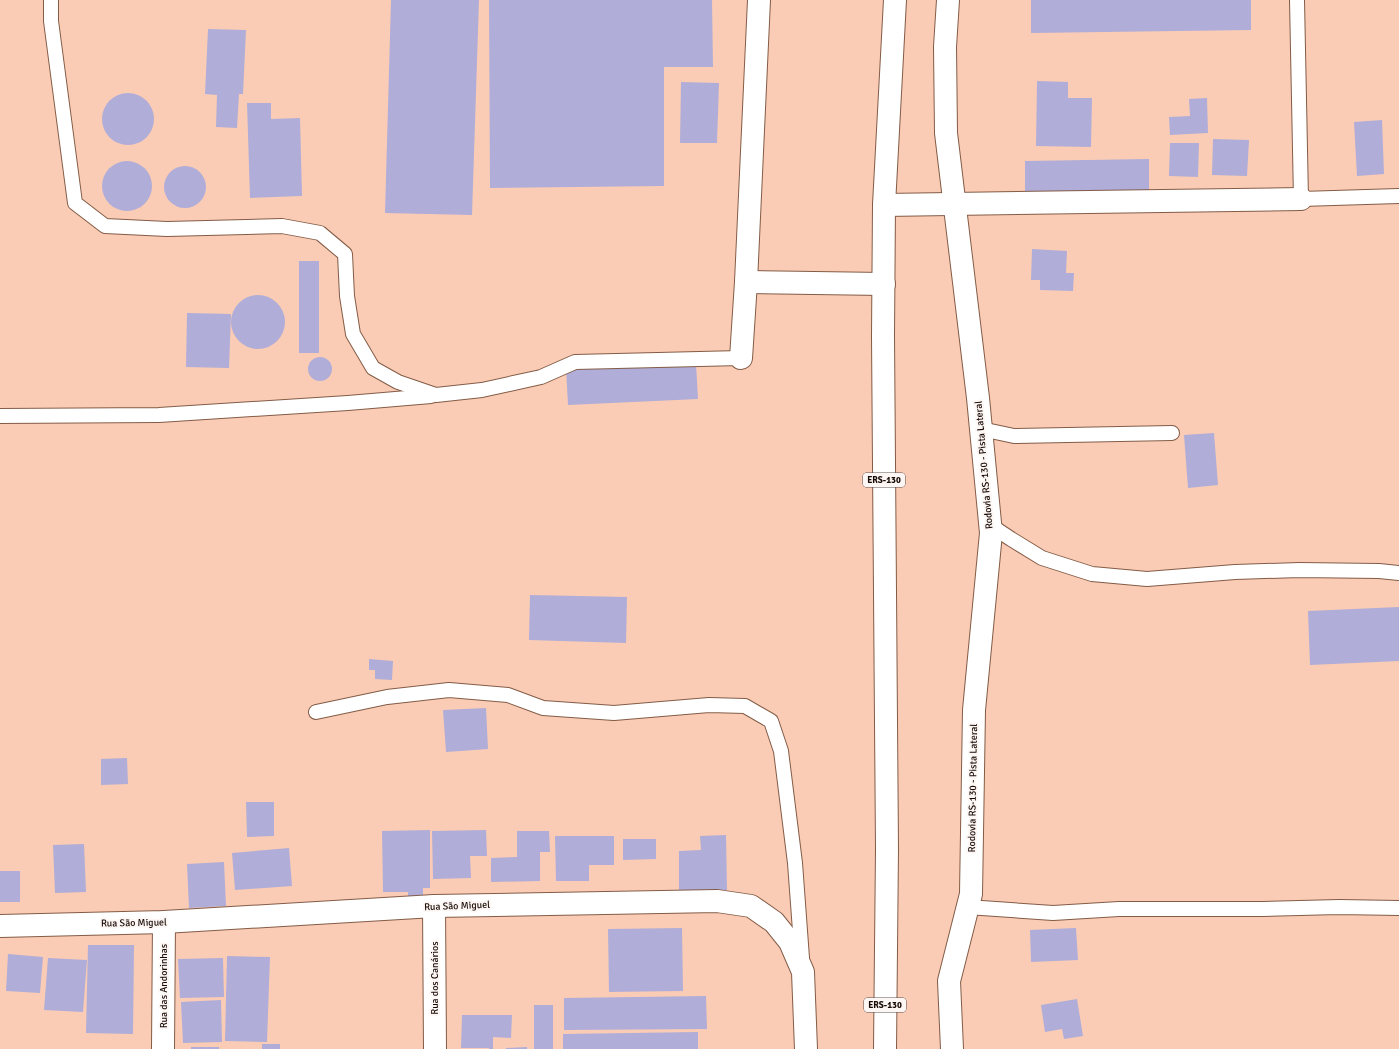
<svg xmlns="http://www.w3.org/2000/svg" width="1399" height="1049" font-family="Signika,sans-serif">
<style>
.building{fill:#b0add8}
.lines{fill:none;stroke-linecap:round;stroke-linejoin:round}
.service-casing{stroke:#835c47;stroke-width:16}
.minor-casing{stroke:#835c47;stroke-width:24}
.tertiary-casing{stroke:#835c47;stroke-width:24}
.primary-casing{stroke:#835c47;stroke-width:24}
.service{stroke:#fff;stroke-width:14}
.minor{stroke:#fff;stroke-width:22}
.tertiary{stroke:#fff;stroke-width:22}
.primary{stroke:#fff;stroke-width:22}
.labels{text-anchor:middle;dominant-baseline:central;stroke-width:4;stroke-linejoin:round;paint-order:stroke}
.shield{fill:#fcf7f5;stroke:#5c504c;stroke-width:1}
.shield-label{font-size:9px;font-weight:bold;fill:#180903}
.street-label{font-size:10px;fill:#180903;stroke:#fcf7f5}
</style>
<rect width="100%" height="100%" fill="#faccb5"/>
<g class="building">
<path d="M391 0H479L472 215 385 213Z"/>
<path d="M489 0H712L713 67H664V186L490 188Z"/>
<path d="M1031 0H1251V30L1031 33Z"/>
<path d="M208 29 246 30 243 94H239L237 128 216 127 217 95 205 94Z"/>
<path d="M1037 81 1068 82V98H1092L1091 147 1036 146Z"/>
<path d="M681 82 719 83 717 143H680Z"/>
<circle cx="128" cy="119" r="26"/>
<path d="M1207 98 1208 133 1170 135 1169 117 1190 116 1189 99Z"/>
<path d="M247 103H271V119L300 118 302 196 250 198Z"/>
<path d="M1382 120 1384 174 1357 176 1354 122Z"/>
<path d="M1213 139 1249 140 1247 176 1212 175Z"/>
<path d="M1170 143H1199L1198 177 1169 176Z"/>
<path d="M1149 159V192L1025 194V161Z"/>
<circle cx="127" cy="186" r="25"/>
<circle cx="185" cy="187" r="21"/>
<path d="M1032 249 1067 251 1066 273H1074L1073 291 1040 290V280H1031Z"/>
<rect x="299" y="261" width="20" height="92"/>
<circle cx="258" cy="322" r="27"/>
<path d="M187 313 231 314 229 368 186 367Z"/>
<circle cx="320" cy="369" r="12"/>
<path d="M696 363 698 399 568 405 566 368Z"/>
<path d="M1214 433 1218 485 1188 488 1184 435Z"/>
<path d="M530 595 627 597 626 643 529 640Z"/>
<path d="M1399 607V661L1310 665 1308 611Z"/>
<path d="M369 659 393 661 392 680 375 679V670H369Z"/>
<path d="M486 708 488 749 446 752 443 710Z"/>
<path d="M127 758 128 784 101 785V759Z"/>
<path d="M246 802H274V836L247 837Z"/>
<path d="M430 830V888H423V898H408V892H383L382 831Z"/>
<path d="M486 830 487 856H470L471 878 433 879 432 831Z"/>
<path d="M517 831H549L550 852H540V881L491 882V858L517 857Z"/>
<path d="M726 835 727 890 679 891V851L701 850 700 836Z"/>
<path d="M555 836H614V865H589V881H556Z"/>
<path d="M623 839H656V859L623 860Z"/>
<path d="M84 844 86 892 55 893 53 845Z"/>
<path d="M289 848 292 886 235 890 232 853Z"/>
<path d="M224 862 226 906 189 908 187 864Z"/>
<rect x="0" y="871" width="20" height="31"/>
<path d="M682 928 683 991 609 992 608 929Z"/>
<path d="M1076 928 1078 960 1031 962 1030 930Z"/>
<path d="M88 945H134L133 1034 86 1033Z"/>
<path d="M8 954 43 957 40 993 6 991Z"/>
<path d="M227 956 270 957 267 1042 225 1041Z"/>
<path d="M48 958 87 960 83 1012 44 1010Z"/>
<path d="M223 958 224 997 180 998 178 959Z"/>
<path d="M706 996 707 1029 564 1030V998Z"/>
<path d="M1077 999 1083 1036 1064 1039 1062 1029 1045 1032 1041 1005Z"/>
<path d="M221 1000 222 1042 183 1043 181 1002Z"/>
<rect x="534" y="1005" width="19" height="44"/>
<path d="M462 1015H512L511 1038 493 1037V1049H489V1048H461Z"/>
<path d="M698 1032V1049H563V1034Z"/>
<rect x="262" y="1044" width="18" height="5"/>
<rect x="191" y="1047" width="28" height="2"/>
<path d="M527 1047V1049H506V1048Z"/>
</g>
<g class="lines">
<g class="service-casing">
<g id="service">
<path d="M51 0V21L75 203 105 226 167 229 282 226 320 233 345 254 347 296 353 334 373 368 398 382 436 395 482 390 541 377 575 362 741 358"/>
<path d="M1297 0 1301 199 1399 196"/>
<path d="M0 416 159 415 348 403 431 396"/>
<path d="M981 429 1014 436 1172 433"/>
<path d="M990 525 1011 539 1042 558 1092 574 1147 579 1235 572 1299 570 1379 571 1399 573"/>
<path d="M316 712 387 697 449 690 508 695 543 708 614 713 709 705 745 706 771 721 781 751 795 863 802 958"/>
<path d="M967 907 1053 913 1119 909H1263L1339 907 1399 908"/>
</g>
</g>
<g class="minor-casing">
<g id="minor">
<path d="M884 205 1301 199"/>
<path d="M746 282 884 284"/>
<path d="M741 358 746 282 759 0"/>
<path d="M434 906 435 1049"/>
<path d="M0 926 164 922 434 906 717 901 751 906 774 922 790 942 803 972 806 1049"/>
<path d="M163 1049 164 922"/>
</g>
</g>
<g class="tertiary-casing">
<path id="tertiary" d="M948 0 945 47 946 133 978 398 991 533 974 710 971 894 949 981 952 1049"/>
</g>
<g class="primary-casing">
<path id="primary" d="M885 1049 887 849 883 336 884 205 895 0"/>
</g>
<use href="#service" class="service"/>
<use href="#minor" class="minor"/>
<use href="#tertiary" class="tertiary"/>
<use href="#primary" class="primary"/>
</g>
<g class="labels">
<g class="shield">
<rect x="863" y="473" width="42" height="14" rx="3"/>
<rect x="864" y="998" width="42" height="14" rx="3"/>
</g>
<g class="shield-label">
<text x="884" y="480">ERS-130</text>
<text x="885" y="1005">ERS-130</text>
</g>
<g class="street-label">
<text transform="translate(984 465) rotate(-95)">Rodovia RS-130 - Pista Lateral</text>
<text transform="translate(973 788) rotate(-89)">Rodovia RS-130 - Pista Lateral</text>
<text transform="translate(457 906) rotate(-2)">Rua São Miguel</text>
<text transform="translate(134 923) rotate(-1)">Rua São Miguel</text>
<text transform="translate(435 978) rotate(-90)">Rua dos Canários</text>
<text transform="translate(164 986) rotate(-90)">Rua das Andorinhas</text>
</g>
</g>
</svg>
